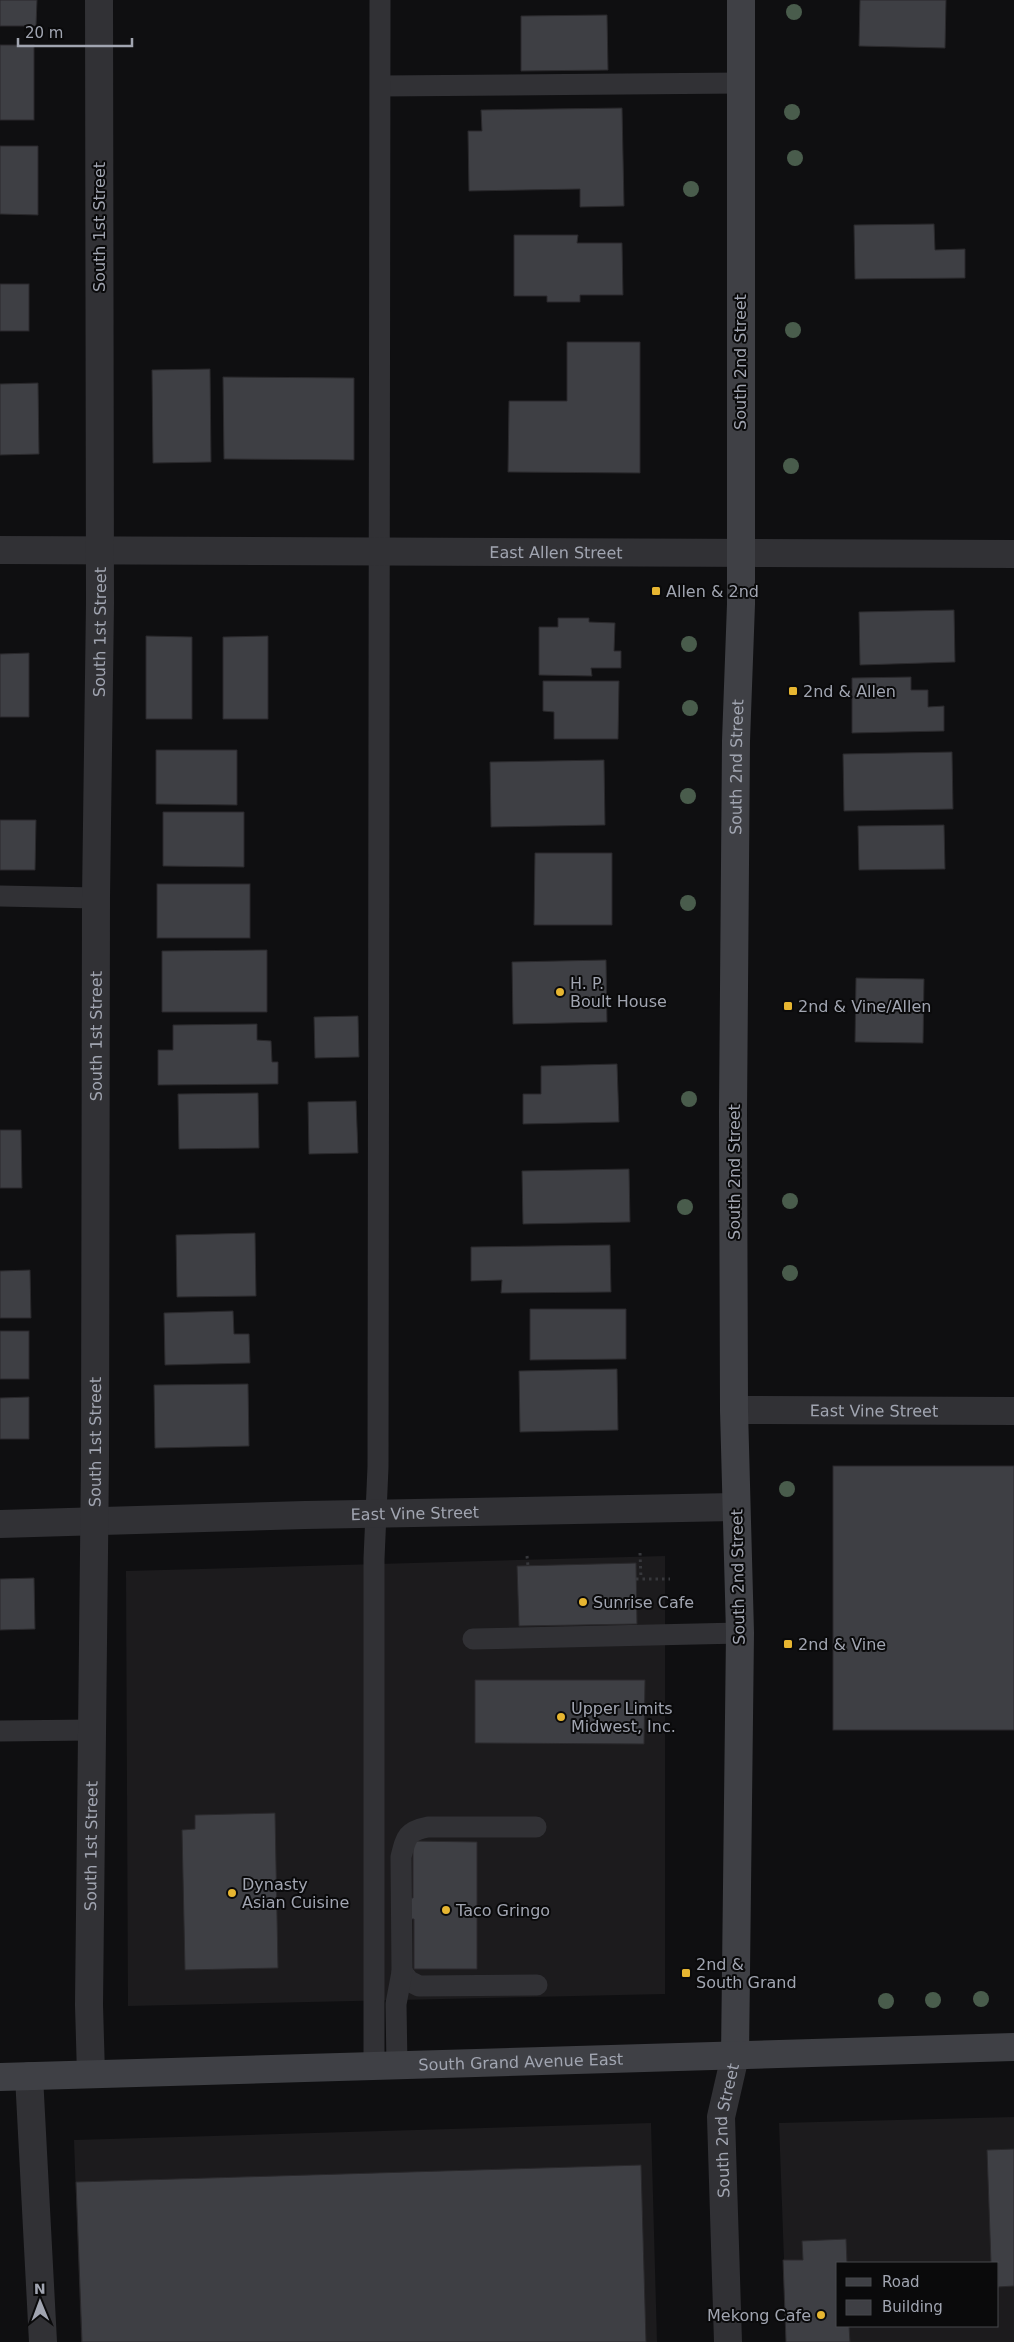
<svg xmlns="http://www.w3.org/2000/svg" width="1014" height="2342" font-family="'DejaVu Sans',sans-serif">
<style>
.built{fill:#1c1b1d;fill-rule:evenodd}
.building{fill:#3e3f44;stroke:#2a292c}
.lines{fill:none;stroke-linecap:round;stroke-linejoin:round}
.path{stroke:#37383c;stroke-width:3;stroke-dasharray:2.5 4;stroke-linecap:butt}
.service{stroke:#313135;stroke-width:21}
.minor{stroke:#313135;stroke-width:28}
.secondary{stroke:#3f4045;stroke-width:28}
.tree{fill:#495c4c}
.poi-dot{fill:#e7b631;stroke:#0a0a0b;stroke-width:2}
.labels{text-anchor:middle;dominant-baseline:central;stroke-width:4;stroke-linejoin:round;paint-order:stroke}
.street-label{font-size:16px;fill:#a1a5b1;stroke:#0a0a0b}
.poi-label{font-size:16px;fill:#a1a5b1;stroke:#0a0a0b;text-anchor:start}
</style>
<rect width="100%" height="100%" fill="#0f0f11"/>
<g class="built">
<path d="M665 1556V1994L128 2006 126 1571Z"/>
<path d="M1014 2117V2342H787L779 2123ZM838 2263H998V2326H838Z"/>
<path d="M651 2123 657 2342H81L74 2140Z"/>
</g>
<g class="building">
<path d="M0 0H37L36 26H0Z"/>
<path d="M860 0H946L945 48 859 46Z"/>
<path d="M607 15 608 70 521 71V16Z"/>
<rect x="0" y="45" width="34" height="75"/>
<path d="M622 108 624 206 580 207V189L469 191 468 131H482L481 110Z"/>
<path d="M0 146H38V215L0 214Z"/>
<path d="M934 224 935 250 965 249V278L855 279 854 225Z"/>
<path d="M514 235H578L577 243H622L623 295H580V302H547V296H514Z"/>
<rect x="0" y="284" width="29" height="47"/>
<path d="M567 342H640V473L508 472 509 401H567Z"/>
<path d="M210 369 211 462 153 463 152 370Z"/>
<path d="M223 377 354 378V460L224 459Z"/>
<path d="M38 383 39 454 0 455V384Z"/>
<path d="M954 610 955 662 860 665 859 612Z"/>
<path d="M558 618H589V622L615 623 614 651H621V668H591L592 676 539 675V627H558Z"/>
<path d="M146 636 192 637V719H146Z"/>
<path d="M268 636V719H223V637Z"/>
<path d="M29 653V717H0V654Z"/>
<path d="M911 677V690H928V707L944 706V731L852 733V678Z"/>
<path d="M543 681H619L618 739H554V712L543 711Z"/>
<path d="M156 750H237V805L156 804Z"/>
<path d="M952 752 953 809 844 811 843 754Z"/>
<path d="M604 760 605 825 491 827 490 762Z"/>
<path d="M163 812H244V867L163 866Z"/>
<path d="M0 820H36L35 870H0Z"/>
<path d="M944 825 945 869 859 870 858 826Z"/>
<path d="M535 853H612V925H534Z"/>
<rect x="157" y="884" width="93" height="54"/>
<path d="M267 950V1012H162V951Z"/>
<path d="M606 960 607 1022 513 1024 512 962Z"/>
<path d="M856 978 924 979 923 1043 855 1042Z"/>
<path d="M358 1016 359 1057 315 1058 314 1017Z"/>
<path d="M257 1024V1040L271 1041 272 1062H278V1084L158 1085V1050H173V1025Z"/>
<path d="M617 1064 619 1122 523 1124V1094H541V1066Z"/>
<path d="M258 1093 259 1148 179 1149 178 1094Z"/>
<path d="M356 1101 358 1153 309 1154 308 1102Z"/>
<path d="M0 1130H21L22 1188H0Z"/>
<path d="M629 1169 630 1222 523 1224 522 1171Z"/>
<path d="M255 1233 256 1296 177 1297 176 1235Z"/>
<path d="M610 1245 611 1292 501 1293 502 1280 471 1281V1247Z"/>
<path d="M30 1270 31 1318H0V1271Z"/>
<path d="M530 1309H626V1359L530 1360Z"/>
<path d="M233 1311 234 1334H249L250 1363 165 1365 164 1313Z"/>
<rect x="0" y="1331" width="29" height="48"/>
<path d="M617 1369 618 1430 520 1432 519 1371Z"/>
<path d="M248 1384 249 1446 155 1448 154 1385Z"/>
<path d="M29 1397V1439H0V1398Z"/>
<rect x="833" y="1466" width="181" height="264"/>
<path d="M636 1563 637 1624 519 1626 517 1566Z"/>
<path d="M34 1578 35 1629 0 1630V1579Z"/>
<path d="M475 1680H645L644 1744 475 1743Z"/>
<path d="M275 1813 278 1968 185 1970 182 1830 195 1829V1815Z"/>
<path d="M413 1841 477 1842V1969H414V1919H408V1898H413Z"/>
<path d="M1014 2149V2286L998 2287V2263H991L987 2150Z"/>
<path d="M641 2165 646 2342H82L76 2182Z"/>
<path d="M846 2239 847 2263H838V2326H849L850 2342H786L783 2260H803L802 2241Z"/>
</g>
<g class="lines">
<g class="path">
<path d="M640 1553 641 1579"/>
<path d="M527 1556 528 1566"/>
<path d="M636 1579H670"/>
</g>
<g class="service">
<path d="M381 86 741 83"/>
<path d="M0 896 96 898"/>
<path d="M473 1639 740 1633"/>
<path d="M0 1731 91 1730"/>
<path d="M402 1972 409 1981 419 1986 537 1985"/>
<path d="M374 2066V1559L378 1467 380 0"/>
<path d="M397 2066 396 2004 402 1972 401 1857C406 1837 407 1831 428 1827H536"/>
</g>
<g class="minor">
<path id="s1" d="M0 550 1014 554"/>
<path id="s2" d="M734 1410 1014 1411"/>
<path id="s3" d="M0 1524 305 1515 736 1507"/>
<path id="s4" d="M91 2074 89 2005 95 1462 96 898 100 603 99 0"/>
<path d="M29 2076 43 2342"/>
<path id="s5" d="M728 2342 721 2117 735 2056"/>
</g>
<g class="secondary">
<path id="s6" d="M735 2056 740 1633 734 1410 733 1112 736 741 741 604V0"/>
<path id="s7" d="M0 2077 1014 2047"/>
</g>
</g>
<g class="tree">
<circle cx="794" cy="12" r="8"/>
<circle cx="792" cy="112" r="8"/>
<circle cx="795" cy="158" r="8"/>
<circle cx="691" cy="189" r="8"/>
<circle cx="793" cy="330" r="8"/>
<circle cx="791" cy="466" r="8"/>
<circle cx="689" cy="644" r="8"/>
<circle cx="690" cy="708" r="8"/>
<circle cx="688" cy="796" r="8"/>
<circle cx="688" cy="903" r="8"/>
<circle cx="689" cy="1099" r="8"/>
<circle cx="790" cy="1201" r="8"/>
<circle cx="685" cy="1207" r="8"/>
<circle cx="790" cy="1273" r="8"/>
<circle cx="787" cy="1489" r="8"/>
<circle cx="981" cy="1999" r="8"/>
<circle cx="933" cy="2000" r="8"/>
<circle cx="886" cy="2001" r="8"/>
</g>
<g class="poi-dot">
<rect x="651" y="586" width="10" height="10" rx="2.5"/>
<rect x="788" y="686" width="10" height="10" rx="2.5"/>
<circle cx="560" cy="992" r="5"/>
<rect x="783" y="1001" width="10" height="10" rx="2.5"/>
<circle cx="583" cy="1602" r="5"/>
<rect x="783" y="1639" width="10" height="10" rx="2.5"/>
<circle cx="561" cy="1717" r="5"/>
<circle cx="232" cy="1893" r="5"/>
<circle cx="446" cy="1910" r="5"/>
<rect x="681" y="1968" width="10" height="10" rx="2.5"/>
<circle cx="821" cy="2315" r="5"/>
</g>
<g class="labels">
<g class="street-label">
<text transform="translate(99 227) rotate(-90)">South 1st Street</text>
<text transform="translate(740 362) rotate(-90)">South 2nd Street</text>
<text stroke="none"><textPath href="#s1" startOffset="556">East Allen Street</textPath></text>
<text stroke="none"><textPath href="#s4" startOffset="1442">South 1st Street</textPath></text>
<text stroke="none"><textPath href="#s6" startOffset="1289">South 2nd Street</textPath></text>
<text stroke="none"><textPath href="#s4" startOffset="1038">South 1st Street</textPath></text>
<text transform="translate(734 1172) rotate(-90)">South 2nd Street</text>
<text stroke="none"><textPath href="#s2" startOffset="140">East Vine Street</textPath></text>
<text stroke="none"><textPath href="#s4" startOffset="632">South 1st Street</textPath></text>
<text stroke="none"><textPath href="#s3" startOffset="415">East Vine Street</textPath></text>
<text transform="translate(738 1577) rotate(-91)">South 2nd Street</text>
<text stroke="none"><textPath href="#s4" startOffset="228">South 1st Street</textPath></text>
<text stroke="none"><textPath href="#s7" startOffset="521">South Grand Avenue East</textPath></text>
<text stroke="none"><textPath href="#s5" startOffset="212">South 2nd Street</textPath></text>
</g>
<g class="poi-label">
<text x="666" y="591">Allen &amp; 2nd</text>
<text x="803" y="691">2nd &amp; Allen</text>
<text x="570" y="983">H. P.<tspan x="570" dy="18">Boult House</tspan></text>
<text x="798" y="1006">2nd &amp; Vine/Allen</text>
<text x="593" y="1602">Sunrise Cafe</text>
<text x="798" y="1644">2nd &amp; Vine</text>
<text x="571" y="1708">Upper Limits<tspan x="571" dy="18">Midwest, Inc.</tspan></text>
<text x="242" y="1884">Dynasty<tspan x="242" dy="18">Asian Cuisine</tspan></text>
<text x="456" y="1910">Taco Gringo</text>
<text x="696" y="1964">2nd &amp;<tspan x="696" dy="18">South Grand</tspan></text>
<text x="811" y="2315" text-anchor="end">Mekong Cafe</text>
</g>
</g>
<rect x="836" y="2262" width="162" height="65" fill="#0a0a0b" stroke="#46484d"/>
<rect x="846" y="2278" width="25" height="8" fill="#3f4045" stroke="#46484d"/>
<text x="882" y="2287" font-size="15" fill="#a1a5b1">Road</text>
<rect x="846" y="2300" width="25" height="15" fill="#3e3f44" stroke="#46484d"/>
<text x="882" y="2312" font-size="15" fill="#a1a5b1">Building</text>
<g transform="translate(40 2302) rotate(359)" stroke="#0a0a0b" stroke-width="4" paint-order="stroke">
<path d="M0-4L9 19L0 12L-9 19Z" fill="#a1a5b1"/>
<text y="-8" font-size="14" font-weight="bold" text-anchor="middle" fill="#a1a5b1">N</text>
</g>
<path d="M18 38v8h114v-8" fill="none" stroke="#a1a5b1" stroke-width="2.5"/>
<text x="25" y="38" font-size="15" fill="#a1a5b1" stroke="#0a0a0b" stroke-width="4" paint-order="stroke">20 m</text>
</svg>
